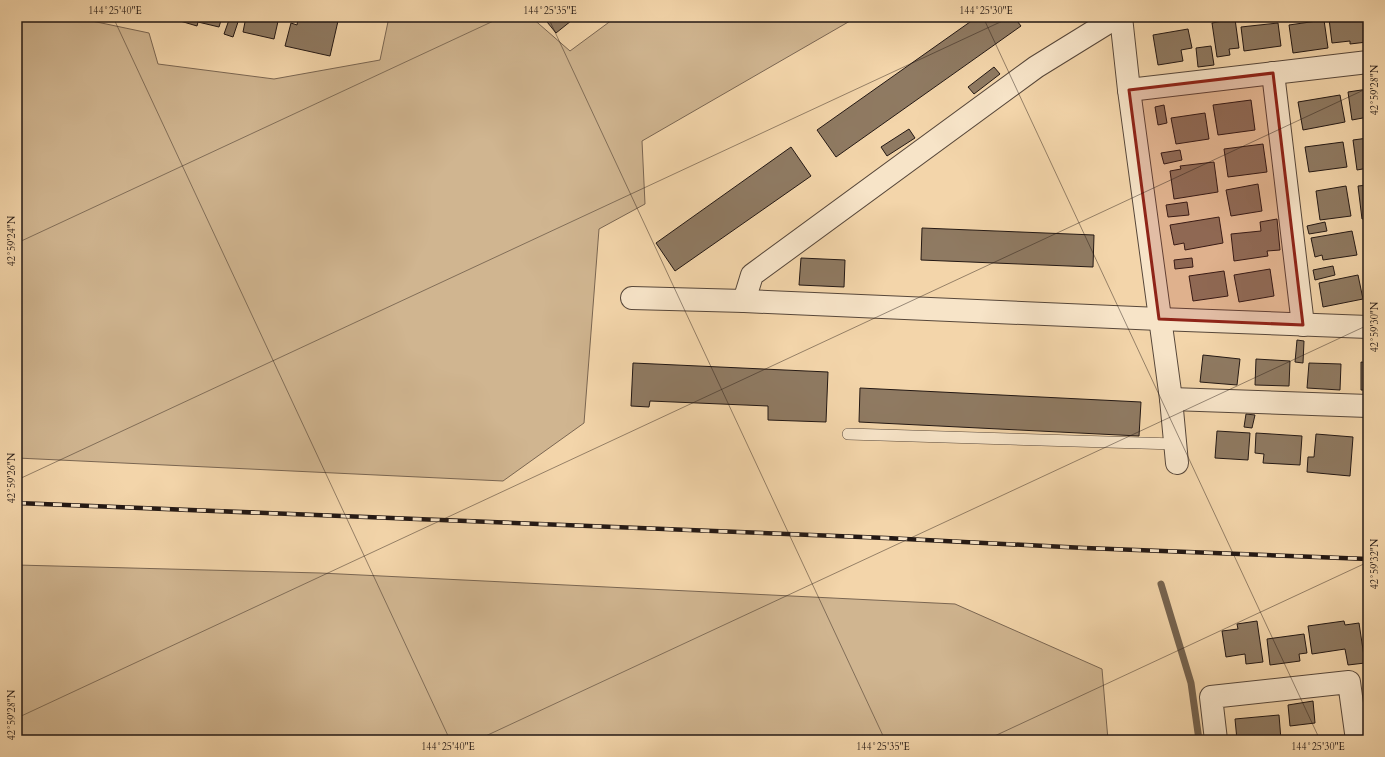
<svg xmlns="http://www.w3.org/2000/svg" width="1385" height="757" font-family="Cardo,serif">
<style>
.green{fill:#d0b590;stroke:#7a6652}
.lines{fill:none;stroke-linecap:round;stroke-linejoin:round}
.stream{stroke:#75634f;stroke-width:7}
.building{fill:#8f7a62;stroke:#231814}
.service-casing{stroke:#57473a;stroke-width:12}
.minor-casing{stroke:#57473a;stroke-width:24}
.service{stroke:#f7e4c8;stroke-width:11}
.minor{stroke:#f7e4c8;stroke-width:22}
.rail-casing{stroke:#231814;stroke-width:4.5}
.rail{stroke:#f7e4c8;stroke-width:3;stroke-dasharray:9;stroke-linecap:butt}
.marked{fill:#8f2418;fill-opacity:0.2;stroke:#8f2418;stroke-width:3;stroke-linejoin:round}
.ticks{fill:none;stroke:#231814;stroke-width:1;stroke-opacity:0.45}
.neatline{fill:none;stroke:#231814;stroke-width:1.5}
.ticks-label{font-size:10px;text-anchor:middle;fill:#231814}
</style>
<rect width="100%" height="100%" fill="#f3d5aa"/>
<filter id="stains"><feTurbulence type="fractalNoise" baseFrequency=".005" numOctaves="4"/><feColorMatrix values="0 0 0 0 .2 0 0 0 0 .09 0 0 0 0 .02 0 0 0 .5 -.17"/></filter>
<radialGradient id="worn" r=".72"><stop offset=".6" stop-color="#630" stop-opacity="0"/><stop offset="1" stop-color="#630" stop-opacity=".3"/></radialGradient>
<g class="green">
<path d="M17 17H73L149 33 158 64 274 79 380 60 389 17H531L570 51 616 17H853L850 21 642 141 645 204 599 229 584 423 503 481 17 458Z"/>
<path d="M17 565 320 573 955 604 1102 669 1108 740H17Z"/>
</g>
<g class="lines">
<path class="stream" d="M1161 584 1191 683 1199 740"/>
</g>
<g class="building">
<path d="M171 17H222L219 27 198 22 197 26 170 18Z"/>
<path d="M230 17 239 19 233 37 224 34Z"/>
<path d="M246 17H279L274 39 243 32Z"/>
<path d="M304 17H322L338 21 330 56 285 46 291 23 297 25 298 19 303 21Z"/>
<path d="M543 17H576L556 33Z"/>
<path d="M977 17H1014L1021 26 836 157 817 130Z"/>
<path d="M1338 17H1364L1367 42 1350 44V41L1332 43 1329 19 1338 18Z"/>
<path d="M1235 19 1239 48 1229 49 1230 55 1217 57 1212 23Z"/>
<path d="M1324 20 1328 48 1293 53 1289 25Z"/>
<path d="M1278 23 1281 46 1244 51 1241 27Z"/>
<path d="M1188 29 1192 48 1181 50 1183 61 1158 65 1153 35Z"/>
<path d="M1211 46 1214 65 1198 67 1196 48Z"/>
<path d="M994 67 1000 74 974 94 968 87Z"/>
<path d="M1368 89V117L1352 120 1348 92Z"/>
<path d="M1340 95 1345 122 1303 130 1298 102Z"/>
<path d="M1251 100 1255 130 1218 135 1213 105Z"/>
<path d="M1164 105 1167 123 1158 125 1155 107Z"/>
<path d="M1205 113 1209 139 1176 144 1171 118Z"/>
<path d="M909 129 915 138 887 156 881 147Z"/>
<path d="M1368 138V168L1357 170 1353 140Z"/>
<path d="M1343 142 1347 167 1309 172 1305 147Z"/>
<path d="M1263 144 1267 172 1228 177 1224 149Z"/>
<path d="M791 147 811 176 675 271 656 243Z"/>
<path d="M1180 150 1182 160 1164 164 1161 153Z"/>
<path d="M1214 162 1218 192 1174 199 1170 171 1181 169 1180 166Z"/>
<path d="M1258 184 1262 211 1231 216 1226 190Z"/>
<path d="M1368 185V218L1362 219 1358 186Z"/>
<path d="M1346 186 1351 216 1320 220 1316 191Z"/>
<path d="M1187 202 1189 215 1168 217 1166 205Z"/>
<path d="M1219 217 1223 243 1185 250 1184 243 1174 245 1170 225Z"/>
<path d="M1277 219 1280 250 1267 251 1268 256 1234 261 1231 234 1261 231 1260 222Z"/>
<path d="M1325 222 1327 231 1309 234 1307 226Z"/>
<path d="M922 228 1094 235 1093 267 921 260Z"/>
<path d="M1352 231 1357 255 1323 260 1322 255 1315 257 1311 238Z"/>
<path d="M1364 233H1368V263Z"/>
<path d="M801 258 845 260 844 287 799 285Z"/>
<path d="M1192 258 1193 267 1175 269 1174 260Z"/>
<path d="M1333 266 1335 275 1315 280 1313 270Z"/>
<path d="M1270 269 1274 296 1239 302 1234 275Z"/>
<path d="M1224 271 1228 296 1193 301 1189 276Z"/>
<path d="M1358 275 1363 299 1323 307 1319 283Z"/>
<path d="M1297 340 1304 341 1303 363 1295 362Z"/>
<path d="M1203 355 1240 359 1237 385 1200 382Z"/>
<path d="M1256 359 1290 361 1289 386 1255 385Z"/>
<path d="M1361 362 1368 363V390H1361Z"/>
<path d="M633 363 828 372 826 422 768 420V406L650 401 649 407 631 406Z"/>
<path d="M1309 363 1341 364 1340 390 1307 388Z"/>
<path d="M860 388 1141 402 1139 436 859 422Z"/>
<path d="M1246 414 1255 415 1252 428 1244 427Z"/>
<path d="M1217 431 1250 433 1248 460 1215 458Z"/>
<path d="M1256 433 1302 436 1300 465 1263 463 1264 454 1255 453Z"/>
<path d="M1316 434 1353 437 1350 476 1307 472 1308 457H1314Z"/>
<path d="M1257 621 1263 662 1246 664 1245 654 1226 657 1222 631 1238 629 1237 624Z"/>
<path d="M1344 621 1345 625 1359 623 1365 663 1348 665 1345 649 1312 654 1308 626Z"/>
<path d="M1304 634 1307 653 1299 654 1300 661 1270 665 1267 639Z"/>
<path d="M1313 701 1315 723 1290 726 1288 705Z"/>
<path d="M1279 715 1281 740H1237L1235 719Z"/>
</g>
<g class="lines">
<g class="service-casing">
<path id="service" d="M848 434 1175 444"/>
</g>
<g class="minor-casing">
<g id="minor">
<path d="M1121 17 1129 90 1171 399 1177 463"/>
<path d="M1273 73 1303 325"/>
<path d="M1129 90 1368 62"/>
<path d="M632 298 744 301 1159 319 1368 327"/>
<path d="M744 301 752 275 1036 67 1117 17"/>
<path d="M1171 399 1368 406"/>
<path d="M1216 740 1211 697 1349 682 1357 740"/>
</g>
</g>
<use href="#service" class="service"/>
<use href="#minor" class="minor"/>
<g class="rail-casing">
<path id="rail" d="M17 503 886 538 1085 548 1368 559"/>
</g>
<use href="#rail" class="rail"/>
</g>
<path class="marked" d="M1273 73 1303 325 1159 319 1129 90Z"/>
<path class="ticks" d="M113 17 450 740M548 17 885 740M983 17 1320 740M17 243 502 17M17 480 1011 17M17 718 1368 88M477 740 1368 325M986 740 1368 562"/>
<rect width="1385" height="757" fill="none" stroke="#f3d5aa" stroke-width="44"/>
<rect x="22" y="22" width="1341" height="713" class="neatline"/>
<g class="ticks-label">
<text x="115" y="14">144°25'40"E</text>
<text x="550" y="14">144°25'35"E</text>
<text x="986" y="14">144°25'30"E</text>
<text transform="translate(1374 90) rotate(-90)" y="4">42°59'28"N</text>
<text transform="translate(11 241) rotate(-90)" y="4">42°59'24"N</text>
<text transform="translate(1374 327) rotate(-90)" y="4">42°59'30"N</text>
<text transform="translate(11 478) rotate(-90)" y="4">42°59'26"N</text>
<text transform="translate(1374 564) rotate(-90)" y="4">42°59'32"N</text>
<text transform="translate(11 715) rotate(-90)" y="4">42°59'28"N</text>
<text x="448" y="750">144°25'40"E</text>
<text x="883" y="750">144°25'35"E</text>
<text x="1318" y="750">144°25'30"E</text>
</g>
<rect width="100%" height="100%" filter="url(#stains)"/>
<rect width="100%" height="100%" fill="url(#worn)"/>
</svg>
